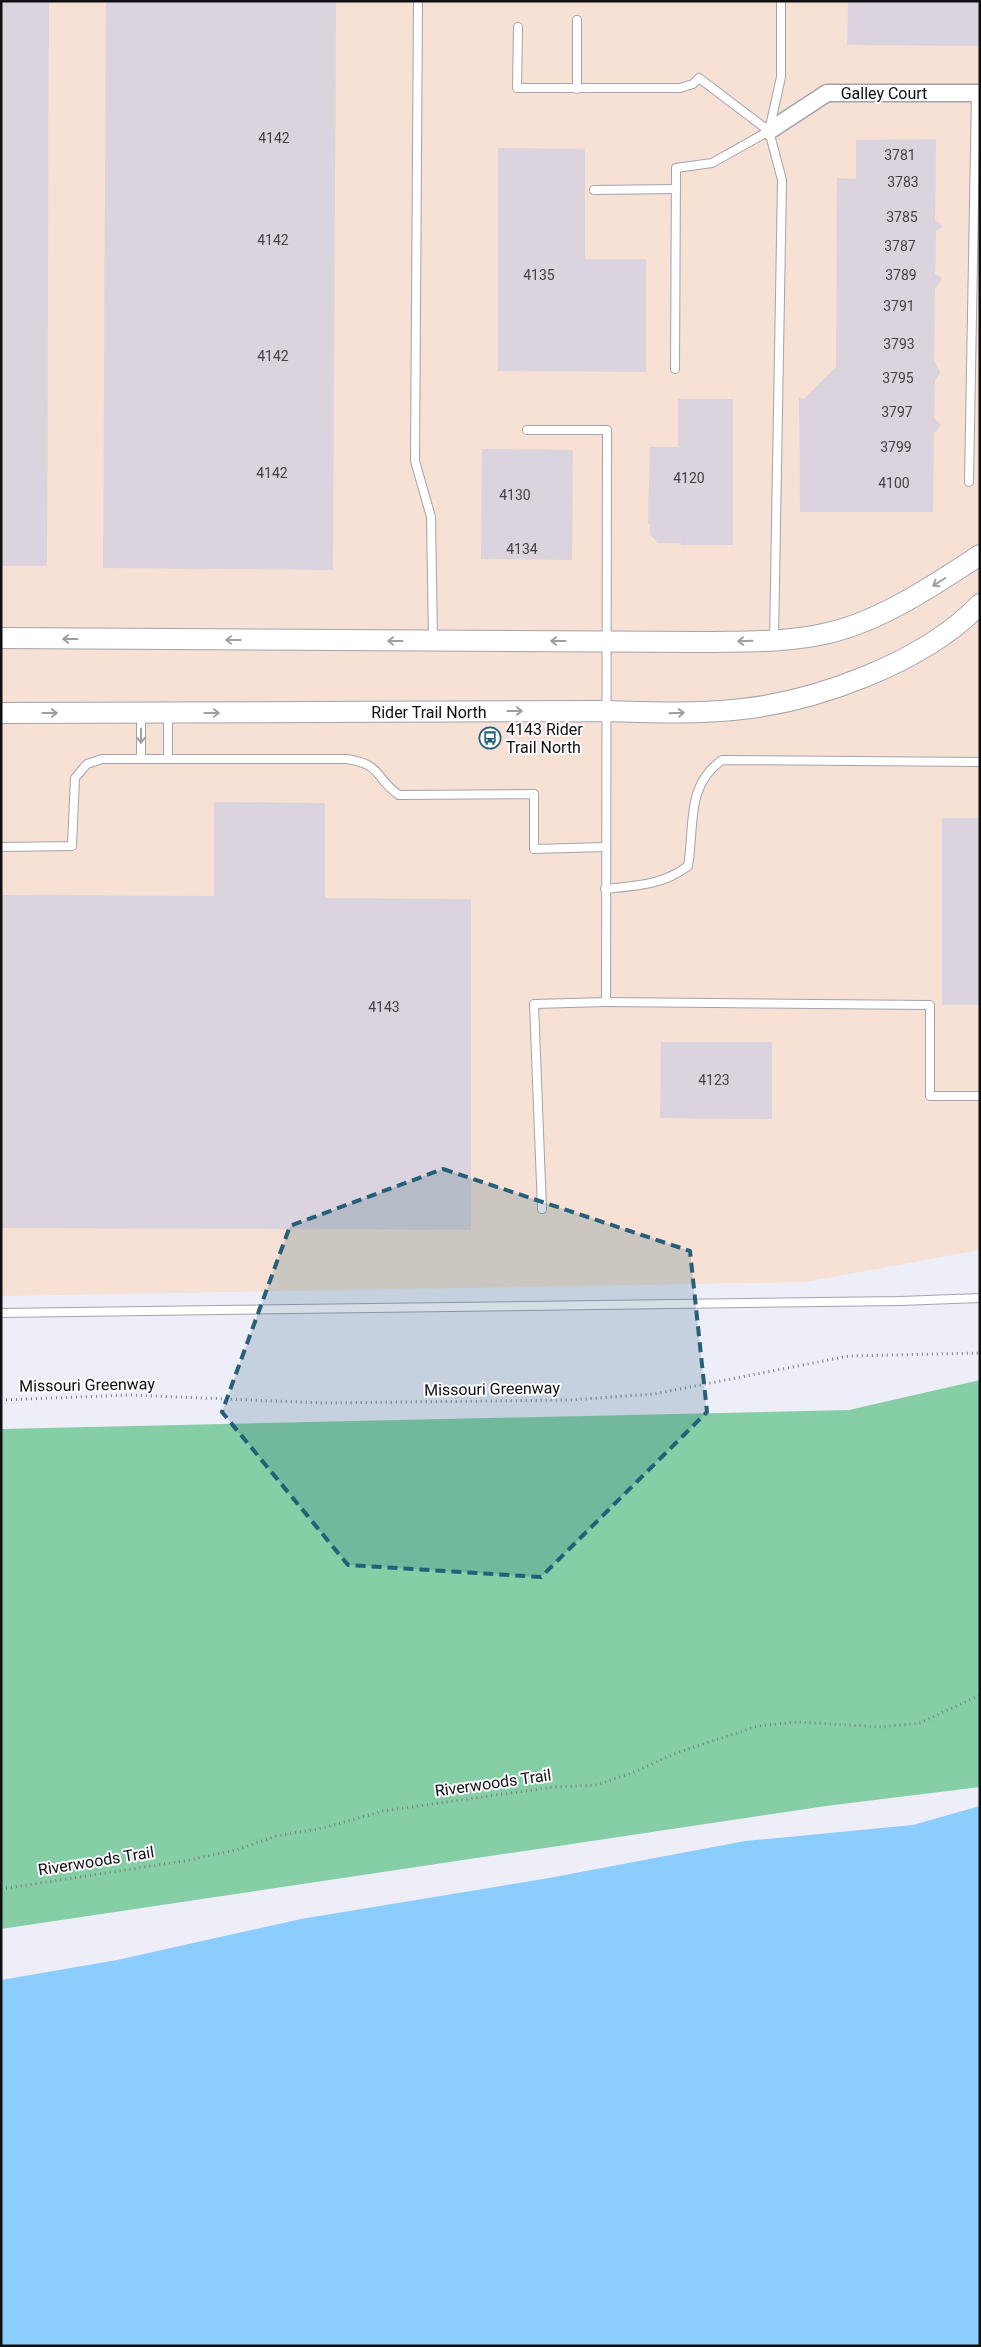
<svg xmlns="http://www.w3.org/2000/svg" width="981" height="2347" font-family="Roboto,sans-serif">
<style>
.industrial{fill:#f7e0d4}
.forest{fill:#86cfa6}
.water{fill:#8bcdfc}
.building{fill:#dbd3dd}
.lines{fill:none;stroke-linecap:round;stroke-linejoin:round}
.service-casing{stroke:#a3a3ae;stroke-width:10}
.minor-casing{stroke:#a3a3ae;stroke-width:19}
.tertiary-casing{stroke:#a3a3ae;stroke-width:22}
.path{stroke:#7b7b82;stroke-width:3;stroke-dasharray:1 4;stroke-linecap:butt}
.service{stroke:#fff;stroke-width:8}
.minor{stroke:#fff;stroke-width:16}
.tertiary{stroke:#fff;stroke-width:20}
.oneway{stroke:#9f9fa1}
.marked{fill:#256078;fill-opacity:0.2;stroke:#256078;stroke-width:4;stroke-dasharray:10 6;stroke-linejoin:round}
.labels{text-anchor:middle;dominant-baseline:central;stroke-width:4;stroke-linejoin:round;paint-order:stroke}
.number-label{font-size:14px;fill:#434146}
.street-label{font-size:16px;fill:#101013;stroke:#fcfcfe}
.poi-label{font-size:16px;fill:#101013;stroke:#fcfcfe;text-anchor:start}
</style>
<rect width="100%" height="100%" fill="#eeeef9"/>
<path class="industrial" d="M1 1H980V1250L805 1282 1 1296Z"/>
<path class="forest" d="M980 1380V1787L826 1806 1 1929V1429L849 1410Z"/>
<path class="water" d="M980 1806V2346H1V1980L117 1960 301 1919 549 1878 745 1841 913 1825Z"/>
<g class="building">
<path d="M1 1H49L47 566H1Z"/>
<path d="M106 1H336L333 570 103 568Z"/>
<path d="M848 1H980V46L847 45Z"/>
<path d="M936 139 935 220 943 226 936 231 935 274 942 278 935 289 934 360 940 373 935 381 934 418 941 425 934 433 933 512H800L799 398 804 399 836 367 837 178 856 179V140Z"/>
<path d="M498 148 585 149V259H646V372L498 371Z"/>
<path d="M678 399H733V545H681V543H658L650 534V524H648L650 447H678Z"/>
<path d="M482 449 573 450 572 560 481 559Z"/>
<path d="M214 802 325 803V898L471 899V1230L1 1228V895L214 896Z"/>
<rect x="942" y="818" width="38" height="187"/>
<path d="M661 1042H772V1119L660 1118Z"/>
</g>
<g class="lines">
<g class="service-casing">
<g id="service">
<path d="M418 1 415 461 431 517 433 639"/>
<path d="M577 20V89"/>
<path d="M518 27 517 88H680L693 84 699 78 769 131"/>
<path d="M594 190 676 189"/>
<path d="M675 369 676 168 712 163 769 131"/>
<path d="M527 430H607L606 1002 534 1004 542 1209"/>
<path d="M969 482 976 93"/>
<path d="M774 640 782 180 769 131 781 77V1"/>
<path d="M168 714V759"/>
<path d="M141 759V714"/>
<path d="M1 847 72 846 75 778 87 764 102 759H347C384 765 374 778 399 795L534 794V849L605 847"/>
<path d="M605 889C636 886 663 885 688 866 695 827 685 786 722 760L978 762"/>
<path d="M606 1002 930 1005V1096H980"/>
<path d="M1 1313 900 1301 980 1298"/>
</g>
</g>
<g class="minor-casing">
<path id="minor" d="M769 131 827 93H980"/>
</g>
<g class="tertiary-casing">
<g id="tertiary">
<path d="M1 638 702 642C744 641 787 643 828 633 881 621 934 585 980 555"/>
<path d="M1 713 605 711C647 712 691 714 733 710 813 703 924 663 980 604"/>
</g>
</g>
<g class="path">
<path d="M1 1400 130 1395 323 1403 570 1400 654 1394 849 1356 980 1353"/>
<path d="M1 1889 184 1861 236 1850 276 1836 323 1828 383 1811 553 1787 597 1785 634 1772 676 1753 758 1726 797 1722 882 1727 920 1723 980 1695"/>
</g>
<use href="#service" class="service"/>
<use href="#minor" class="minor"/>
<use href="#tertiary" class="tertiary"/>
</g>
<defs><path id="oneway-shaft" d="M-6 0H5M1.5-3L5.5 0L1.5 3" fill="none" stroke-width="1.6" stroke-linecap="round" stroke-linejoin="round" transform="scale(1.25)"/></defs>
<g class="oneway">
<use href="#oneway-shaft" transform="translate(939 582) rotate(148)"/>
<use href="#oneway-shaft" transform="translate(70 639) rotate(-180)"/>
<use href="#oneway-shaft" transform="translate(233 640) rotate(-180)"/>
<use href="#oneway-shaft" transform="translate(395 641) rotate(-180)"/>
<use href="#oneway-shaft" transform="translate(558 641) rotate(-180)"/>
<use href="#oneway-shaft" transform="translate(745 641) rotate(178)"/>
<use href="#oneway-shaft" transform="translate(515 711)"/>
<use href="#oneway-shaft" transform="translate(50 713)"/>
<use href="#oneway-shaft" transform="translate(212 713)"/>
<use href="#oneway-shaft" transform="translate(677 713) rotate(-2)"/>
<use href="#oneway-shaft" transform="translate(141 736) rotate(90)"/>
</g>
<path class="marked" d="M443 1169 690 1251 707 1412 541 1577 348 1565 222 1412 290 1226Z"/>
<defs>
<g id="bus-ring" transform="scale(1.125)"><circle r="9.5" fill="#fcfcfe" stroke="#256078" stroke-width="1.5"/><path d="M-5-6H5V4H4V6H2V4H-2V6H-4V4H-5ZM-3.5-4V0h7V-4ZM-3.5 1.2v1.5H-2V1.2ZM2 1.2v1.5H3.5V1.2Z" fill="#256078"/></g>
</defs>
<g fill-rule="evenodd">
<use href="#bus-ring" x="490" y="738"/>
</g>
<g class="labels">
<g class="number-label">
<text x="274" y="138">4142</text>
<text x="900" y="155">3781</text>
<text x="903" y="182">3783</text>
<text x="902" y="217">3785</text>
<text x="273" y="240">4142</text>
<text x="900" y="246">3787</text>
<text x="539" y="275">4135</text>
<text x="901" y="275">3789</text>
<text x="899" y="306">3791</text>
<text x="899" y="344">3793</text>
<text x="273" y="356">4142</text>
<text x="898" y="378">3795</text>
<text x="897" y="412">3797</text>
<text x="896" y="447">3799</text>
<text x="272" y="473">4142</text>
<text x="689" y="478">4120</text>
<text x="894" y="483">4100</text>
<text x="515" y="495">4130</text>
<text x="522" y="549">4134</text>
<text x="384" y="1007">4143</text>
<text x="714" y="1080">4123</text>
</g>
<g class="street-label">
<text x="884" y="93">Galley Court</text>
<text x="429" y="712">Rider Trail North</text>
<text transform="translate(87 1385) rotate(-1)">Missouri Greenway</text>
<text transform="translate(492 1389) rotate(-1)">Missouri Greenway</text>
<text transform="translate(493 1783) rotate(-8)">Riverwoods Trail</text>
<text transform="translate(96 1861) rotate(-9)">Riverwoods Trail</text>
</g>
<g class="poi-label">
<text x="506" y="729">4143 Rider<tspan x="506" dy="18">Trail North</tspan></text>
</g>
</g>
<rect width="981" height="2347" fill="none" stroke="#101013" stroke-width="5"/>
</svg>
